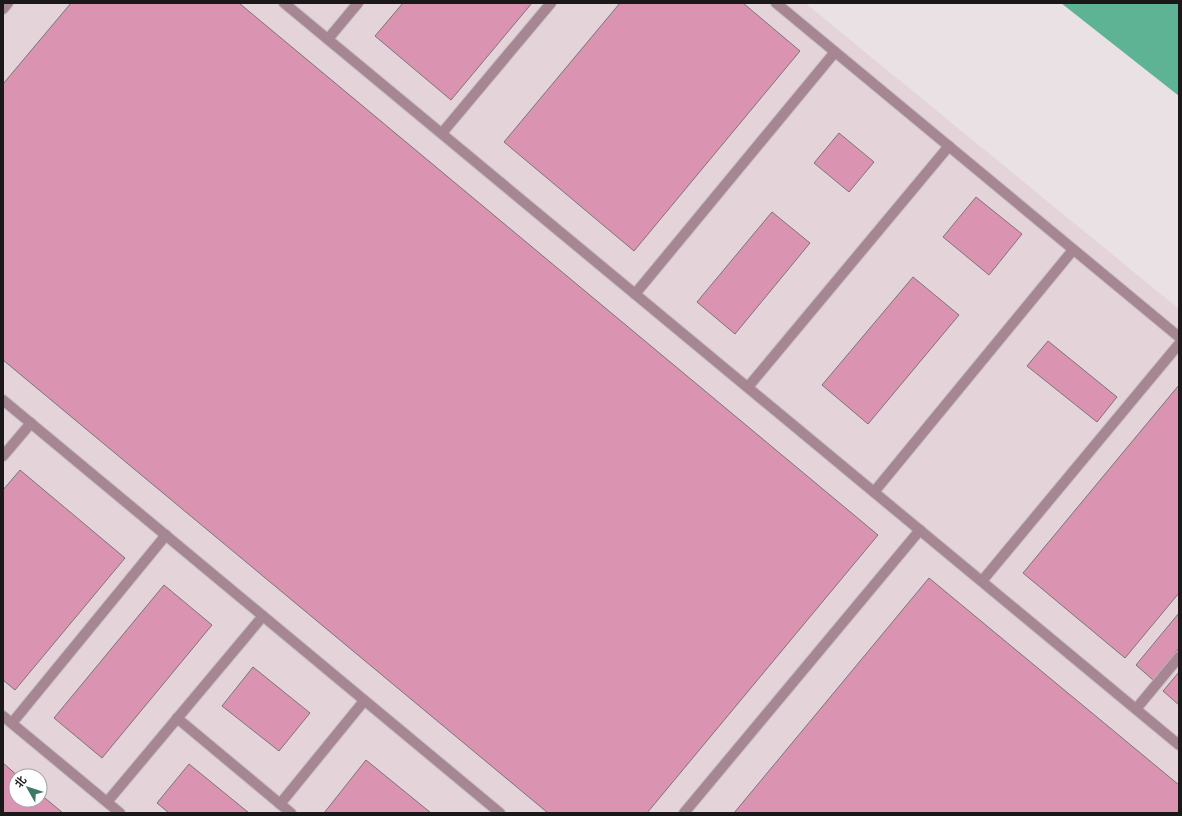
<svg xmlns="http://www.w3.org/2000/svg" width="1182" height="816" font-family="Rubik,'Noto Sans SC',sans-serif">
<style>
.built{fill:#e4d3d9;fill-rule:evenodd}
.water{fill:#5eb395}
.building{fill:#db93b2;stroke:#7b7477}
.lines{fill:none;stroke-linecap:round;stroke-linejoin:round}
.minor-casing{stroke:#c4bdbf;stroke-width:12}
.minor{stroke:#a68693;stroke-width:10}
</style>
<rect width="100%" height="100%" fill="#e9e1e4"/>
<path class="built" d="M3 3H805L1179 309V813H3ZM16 776H40V800H16Z"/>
<path class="water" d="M1061 3H1179V96Z"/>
<g class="building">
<path d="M71 3H239L878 535 647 813H548L3 360V84Z"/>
<path d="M403 3H532L451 100 375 36Z"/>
<path d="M620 3H743L800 51 634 251 504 142Z"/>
<path d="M839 133 874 162 849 192 814 163Z"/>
<path d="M976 197 1022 234 989 275 943 237Z"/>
<path d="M772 212 810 243 735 334 697 302Z"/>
<path d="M913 277 959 315 868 424 822 385Z"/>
<path d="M1048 341 1117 397 1097 422 1027 366Z"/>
<path d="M1179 385V593L1125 658 1023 573Z"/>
<path d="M20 470 125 558 15 690 3 680V490Z"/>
<path d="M929 578 1179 785V813H734Z"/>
<path d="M164 585 212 625 102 758 54 718Z"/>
<path d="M1179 613V648L1153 680 1136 665Z"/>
<path d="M253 667 310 713 279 751 222 706Z"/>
<path d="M1179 672V705L1163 691Z"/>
<path d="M366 760 431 813H324Z"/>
<path d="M3 763 18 776H16V800H40V794L63 813H3Z"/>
<path d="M189 764 249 813H169L157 803Z"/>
</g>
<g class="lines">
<g class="minor-casing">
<g id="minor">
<path d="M284 3 1179 745"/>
<path d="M776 3 1179 337"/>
<path d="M3 9 8 3"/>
<path d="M328 39 358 3"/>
<path d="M442 133 551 3"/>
<path d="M635 294 835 52"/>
<path d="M748 387 949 146"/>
<path d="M3 400 500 813"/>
<path d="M3 456 31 423"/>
<path d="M874 492 1073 250"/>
<path d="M982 581 1179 344"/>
<path d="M1136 709 1179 657"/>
<path d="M3 716 120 813"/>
<path d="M177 718 291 813"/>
<path d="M12 723 166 535"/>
<path d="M107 802 263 616"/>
<path d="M280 804 364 701"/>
<path d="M684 813 920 530"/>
</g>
</g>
<use href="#minor" class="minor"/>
</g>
<rect width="1182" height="816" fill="none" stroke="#1b1819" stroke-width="8"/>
<g transform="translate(28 788) rotate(309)"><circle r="19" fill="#ffffff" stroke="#a4a3a3"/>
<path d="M0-3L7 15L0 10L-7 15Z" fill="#3d7964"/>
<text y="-6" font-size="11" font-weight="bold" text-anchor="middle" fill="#1b1819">北</text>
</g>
</svg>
